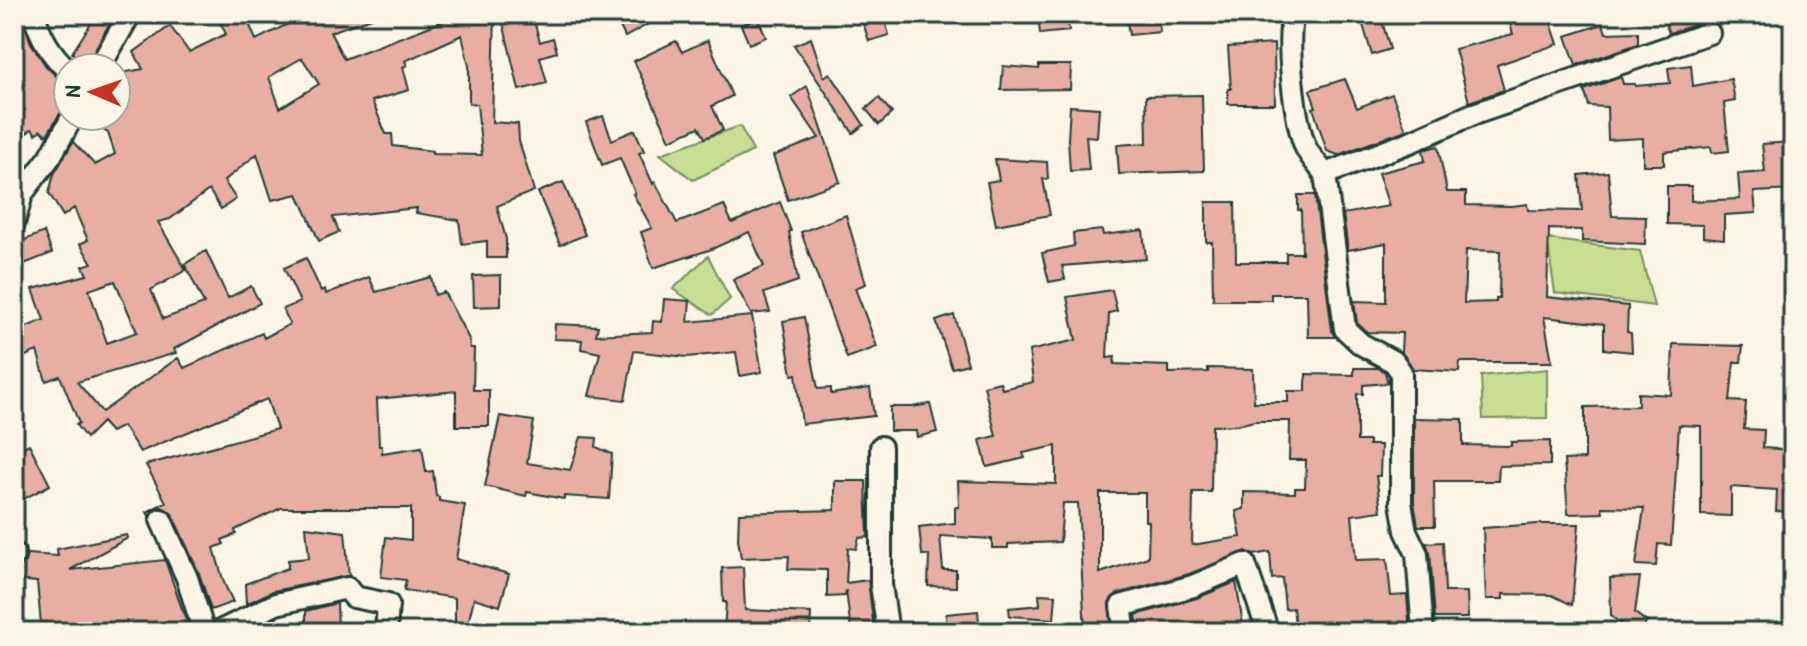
<svg xmlns="http://www.w3.org/2000/svg" width="1807" height="646" font-family="'Patrick Hand',sans-serif">
<style>
.green{fill:#c7de93;stroke:#738e64;stroke-width:2}
.building{fill:#e8aea4;stroke:#1f3d34;stroke-width:2;fill-rule:evenodd}
.lines{fill:none;stroke-linecap:round;stroke-linejoin:round}
.street-casing{stroke:#1f3d34;stroke-width:26}
.street{stroke:#fcf5e5;stroke-width:20}
</style>
<rect width="100%" height="100%" fill="#fcf5e5"/>
<filter id="ink" filterUnits="userSpaceOnUse"><feTurbulence type="fractalNoise" baseFrequency=".0125" numOctaves="2"/><feDisplacementMap in="SourceGraphic" scale="16" xChannelSelector="R" yChannelSelector="G"/><feConvolveMatrix kernelMatrix="1 2 1 2 8 2 1 2 1" color-interpolation-filters="sRGB"/></filter>
<g filter="url(#ink)">
<g class="green">
<path d="M740 126 753 151 693 180 660 154Z"/>
<path d="M1547 239 1640 251 1654 306 1555 293Z"/>
<path d="M708 256 730 299 712 315 673 289Z"/>
<path d="M1547 369V418L1483 419 1481 376Z"/>
</g>
<g class="building">
<path d="M14 14H21L31 43 46 66 60 80 68 83V104L62 110 48 133 46 135 41 130 36 134 32 129 14 143V125L23 117 21 113 25 110 14 96Z"/>
<path d="M97 14H115L86 65 72 53Z"/>
<path d="M216 14H245L256 40 308 14H375V17L330 32 344 59 462 14H495L492 122 518 124 519 141 534 191 497 206 506 239V258H487V241L462 244 459 220 416 213 417 208 333 217 339 232 319 241 298 194 272 200 257 154 224 181 236 199 221 209 209 190 170 219 158 222 186 270 151 290 163 319 204 304 185 264 206 251 228 298 251 286 260 303 174 349 176 353 77 382 102 412 178 358 184 368 262 333 264 338 290 324 283 309 300 302 284 268 306 258 321 291 325 289 326 294 369 277 376 292 431 277 435 295 444 292 469 339 470 348H474L473 390H489V426H456V391L377 399 379 446H382V453L422 447 426 472 433 471 436 496 439 497V501L465 505 456 559 509 574 500 606 474 598 466 632H455V598L404 590 406 580 381 577 386 537 411 540V508H281L235 530 236 534 222 540 224 544 214 548 224 583 233 602 211 610 199 573 172 514 162 507 155 509 149 516 147 512 166 502 146 465 277 429 267 399 140 452 123 426 111 432 102 422 86 438 76 425 79 423 60 376 46 381 37 351 14 361V332L44 320 33 289 87 275 83 266 92 263 80 244 88 240 74 208 63 216 49 193 54 174 73 142 95 165 115 154 108 133 85 119 86 116H121L116 74 143 69 134 52 170 26 189 52 226 34ZM462 35 469 66V103L477 104 482 155 432 154V151L393 146 392 134H386L372 101 409 90 403 67 407 65 405 61ZM302 58 319 84 280 108 269 77ZM115 281 137 332 107 343 89 290Z"/>
<path d="M501 14H524L525 24 534 21 540 42 553 38 557 52 540 57 547 83 519 90Z"/>
<path d="M614 14H666L625 37Z"/>
<path d="M860 14H883L889 35 869 41Z"/>
<path d="M1038 14H1067L1069 31 1040 34Z"/>
<path d="M1126 14H1158L1160 32 1129 35Z"/>
<path d="M1380 14 1390 49 1372 55 1361 18Z"/>
<path d="M1526 14H1548L1558 44 1497 65 1504 90 1469 102 1455 49 1513 34 1509 20Z"/>
<path d="M1661 14H1730L1669 33Z"/>
<path d="M758 18 766 37 749 44 741 25Z"/>
<path d="M1603 24 1606 33 1638 32V44L1576 65 1566 36Z"/>
<path d="M811 38 824 77 830 73 864 125 853 133 794 45Z"/>
<path d="M708 40 732 96 712 106 723 130 705 138 699 127 670 140 634 61 676 41 682 52Z"/>
<path d="M1274 44 1275 104H1228V89H1231L1228 47Z"/>
<path d="M1039 65H1071L1070 89 1001 90 1003 66 1039 69Z"/>
<path d="M1691 65 1693 86 1731 79 1735 101 1724 103 1729 151 1712 153 1711 147 1664 152V165H1643V138L1608 140 1607 107 1589 106 1584 90 1621 77 1623 84H1635V86L1670 83 1668 68Z"/>
<path d="M1345 79 1357 108 1392 94 1406 130 1338 155 1327 151 1313 108 1316 107 1310 90Z"/>
<path d="M807 86 840 182 788 200 773 156 819 138 791 97Z"/>
<path d="M1202 95 1204 171 1119 174 1117 145 1147 143 1146 96Z"/>
<path d="M879 98 892 113 879 125 866 109Z"/>
<path d="M1070 106 1099 108 1097 137 1086 136 1089 170 1070 171 1068 139Z"/>
<path d="M603 116 612 140 635 130 644 151 639 153 653 184 655 182 677 223 724 205 732 223 780 202 791 231 789 232 798 281 764 293 770 312 751 314 733 280 764 266 749 232 712 249 653 268 641 232 652 228 633 194 635 193 620 158 602 165 586 122Z"/>
<path d="M1793 142V190L1754 192 1756 213 1724 215V239L1703 237V225L1667 224V186H1691V201L1740 199 1738 174 1765 172 1762 144Z"/>
<path d="M1438 146 1447 192H1466V205L1512 206 1527 204 1528 210 1582 211 1579 175 1608 172 1612 216 1646 217 1645 244 1582 241V230L1549 229 1547 297 1628 306 1627 332 1631 333 1632 352 1604 349V324L1544 317 1552 362H1460L1459 372 1413 369 1401 352 1402 333 1367 332 1357 323 1354 301 1386 302V243L1348 250 1343 214 1389 206 1378 173 1425 161 1423 150ZM1466 250 1500 251 1499 298H1496V302L1464 303Z"/>
<path d="M995 159 1047 162 1048 179H1043L1050 215 996 225 987 182 999 180Z"/>
<path d="M563 182 585 235 560 245 538 192Z"/>
<path d="M1298 195H1315L1332 331 1335 337H1308L1307 294H1271V300H1213L1212 242H1206V202H1235L1236 262H1286V253H1302L1301 210H1298Z"/>
<path d="M846 215 866 284 855 288 877 347 847 358 801 232Z"/>
<path d="M1102 230 1103 235 1143 230 1146 259 1062 266 1065 279 1049 282 1042 253 1074 246 1073 233Z"/>
<path d="M44 232 52 253 14 268V257L20 242Z"/>
<path d="M501 275V306L474 307 473 276Z"/>
<path d="M1112 290 1117 311 1109 313 1107 358 1115 357 1114 364 1169 366V373L1208 372V368L1253 369 1254 402H1288V391H1306V374L1354 375V368H1378L1385 372 1388 383 1363 385V394H1357V441H1369V445H1381L1380 476H1376L1381 511 1352 515 1356 560 1387 559 1391 596 1407 595 1410 632H1373V628L1296 632 1293 608 1285 609 1282 578 1272 579 1270 552 1254 555 1246 551 1189 574 1117 594 1109 602 1112 632H1085L1078 503H1063L1060 542 1008 544V548H992V539L940 536 943 570H956V587L928 586 929 555H922L919 527 955 523V507H959L958 481 1056 484V446L1023 453 1025 458 987 467 980 440 996 436 984 386 1000 382 1002 389 1033 382 1029 351 1076 340 1067 297ZM1254 421H1290L1289 460H1306L1305 488H1295V493L1244 492V509L1236 511 1241 537 1192 545 1193 492H1211L1212 426 1238 425ZM1100 493H1145V521H1149L1148 557 1100 573Z"/>
<path d="M664 299 690 301 688 322 752 316 762 372 740 376 736 352 687 357 634 351 625 400 589 396 600 353 581 349 582 340 554 339 555 324 598 326 596 335 652 332 653 321 662 322Z"/>
<path d="M954 315 968 364 952 368 936 321Z"/>
<path d="M804 317 818 389 831 388V394L870 388 874 416 802 424 796 374 792 375 783 321Z"/>
<path d="M1673 344 1743 346 1741 362H1734L1730 401 1746 402 1744 429 1764 430 1763 448 1793 450V512L1776 511 1777 490 1731 487V516L1701 515V426L1679 425 1671 545 1658 544 1656 566 1636 565 1644 508 1602 507 1603 513 1568 514 1564 460 1585 459V407L1638 406V393L1671 395Z"/>
<path d="M930 404 937 432 917 437 916 431H890V407H912Z"/>
<path d="M500 416 534 421 527 463 570 470 581 437 597 438 596 447 612 454 609 499 564 496V499L527 492 526 496 485 486Z"/>
<path d="M1414 418 1463 419V445L1511 446V442L1550 441V465L1499 466 1498 481H1434L1435 526H1418L1414 502Z"/>
<path d="M29 444 50 485 20 501 14 489V452Z"/>
<path d="M835 481H866L868 537 859 538 856 549 848 548 846 583 868 580 874 629 851 631 846 590 845 596 827 597V570L788 569 789 556 741 558 738 539 739 513 835 510Z"/>
<path d="M1538 524H1579L1572 605 1552 595 1503 594V599H1486L1483 528Z"/>
<path d="M306 527 345 532 349 576 273 591 246 604 245 584 288 568V560L309 558Z"/>
<path d="M127 535 128 538 70 570 165 560 190 632H55L54 623 41 624 37 582 15 580 16 568 25 562 27 554 58 556 57 549Z"/>
<path d="M1443 542 1445 592H1467L1468 618H1435L1430 553 1426 543Z"/>
<path d="M743 567 745 610 811 613 810 632H724L726 602H723L722 568Z"/>
<path d="M1640 577 1635 613 1647 622 1640 632H1632L1611 616 1610 578Z"/>
<path d="M1236 582 1243 625 1232 627V632H1138L1136 615 1197 598Z"/>
<path d="M1039 594 1056 595 1054 619 1010 616 1009 608 1040 605Z"/>
<path d="M337 603 338 632H306V611Z"/>
<path d="M978 611 980 632H947L946 614Z"/>
</g>
<g class="lines">
<g class="street-casing">
<g id="street">
<path d="M34 14C40 36 51 55 68 70"/>
<path d="M1293 14C1286 43 1294 120 1306 148 1310 157 1319 166 1325 174"/>
<path d="M99 68 130 14"/>
<path d="M14 223 22 194 50 157 73 116"/>
<path d="M881 447V585L888 632"/>
<path d="M161 520 187 578 204 632"/>
<path d="M14 553V555"/>
<path d="M218 632 276 604 347 588 354 597 388 604 386 632"/>
<path d="M1125 632 1121 606 1193 586 1245 564 1268 632"/>
<path d="M1423 632 1417 554 1406 531 1401 503V372L1394 362 1361 344 1345 329 1325 174 1410 142 1471 115 1709 33"/>
</g>
</g>
<use href="#street" class="street"/>
</g>
</g>
<rect width="1807" height="646" fill="none" stroke="#fcf5e5" stroke-width="48"/>
<rect x="24" y="24" width="1759" height="598" fill="none" stroke="#1f3d34" stroke-width="3" filter="url(#ink)"/>
<g transform="translate(92 92) rotate(272)"><circle r="38" fill="#fcf5e5" stroke="#a4ab9e" stroke-width="2"/>
<path d="M0-6L14 30L0 20L-14 30Z" fill="#c8321e"/>
<text y="-12" font-size="22" font-weight="bold" text-anchor="middle" fill="#1f3d34">N</text>
</g>
</svg>
